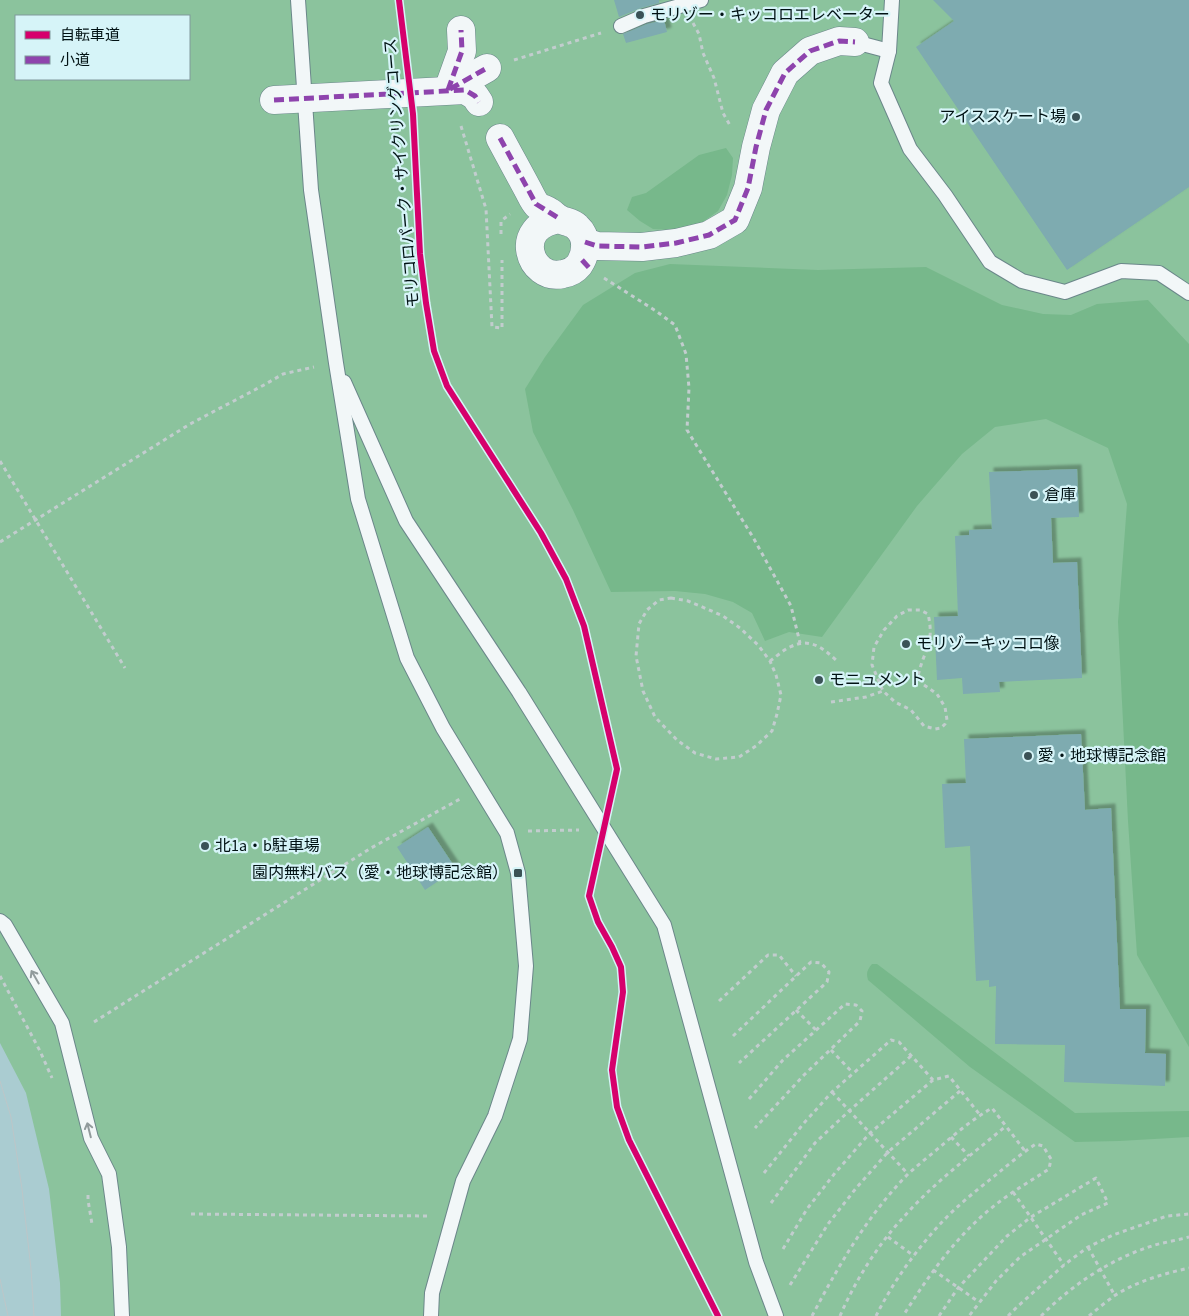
<svg xmlns="http://www.w3.org/2000/svg" width="1189" height="1316" font-family="'Source Sans 3','Noto Sans JP',sans-serif">
<style>
.green{fill:#8bc39d;fill-rule:evenodd}
.forest{fill:#77b88b}
.building{fill:#7eabb0;filter:url(#shadow)}
.lines{fill:none;stroke-linecap:round;stroke-linejoin:round}
.lane-casing{stroke:#6b878a;stroke-width:16}
.street-casing{stroke:#6b878a;stroke-width:29}
.path{stroke:#c2cdce;stroke-width:3;stroke-dasharray:4 4;stroke-linecap:butt}
.lane{stroke:#f2f7f8;stroke-width:14}
.street{stroke:#f2f7f8;stroke-width:28}
.tram{stroke:#bdc6c8;stroke-width:1}
.quiet{stroke:#8e44ad;stroke-width:5;stroke-dasharray:10 5;stroke-linecap:butt}
.cycleway-casing{stroke:#d6f4f8;stroke-width:9}
.cycleway{stroke:#d6006c;stroke-width:6}
.oneway{stroke:#919b9c}
.poi-dot{fill:#3b5256;stroke:#d6f4f8;stroke-width:2}
.labels{text-anchor:middle;dominant-baseline:central;stroke-width:4.5;stroke-linejoin:round;paint-order:stroke}
.poi-label{font-size:16px;fill:#001113;stroke:#d6f4f8;text-anchor:start}
.street-label{font-size:16px;fill:#001113;stroke:#d6f4f8}
</style>
<defs>
<filter id="shadow"><feDropShadow dx="4.5" dy="-4.5" stdDeviation="1" flood-color="#0004"/></filter>
</defs>
<rect width="100%" height="100%" fill="#aaccd1"/>
<path class="green" d="M0 0H1189V1316H61L60 1283 49 1189 26 1093 0 1043ZM16 16H189V79H16Z"/>
<g class="forest">
<path d="M726 148 733 158 732 175 727 195 718 211 700 224 674 230 653 229 640 221 627 210 632 197 646 193 699 155Z"/>
<path d="M670 264 818 270 926 267 1002 305 1043 314 1071 315 1097 304 1148 300 1189 344V1047L1137 955 1128 821 1118 622 1127 504 1108 448 1046 419 995 427 962 454 917 506 822 637 789 632 765 641 752 613 733 602 705 594 675 591 611 592 573 510 533 432 525 389 545 357 583 305 635 273Z"/>
<path d="M872 964H877L1075 1113 1189 1111V1137L1119 1141 1075 1142 970 1067 868 980C866 973 867 970 872 964Z"/>
</g>
<g class="building">
<path d="M614 0H659V3L641 8 619 17Z"/>
<path d="M933 0H1189V187L1067 270 916 47 954 21Z"/>
<path d="M664 20 667 32 626 43 623 34 647 24Z"/>
<path d="M1077 469 1079 517 1051 518 1053 563 1077 562 1082 678 999 682 1000 692 963 694 962 678 937 680 934 617 958 616 955 536 969 535V530L992 529 989 472Z"/>
<path d="M1081 734 1085 810 1111 808 1120 1009H1146L1145 1053 1166 1054 1165 1086 1064 1082 1065 1045 995 1044 996 986 989 987V980L976 981 970 846 945 848 942 784 966 783 964 739Z"/>
<path d="M428 827 456 869 425 890 397 847Z"/>
</g>
<g class="lines">
<g class="lane-casing">
<g id="lane">
<path d="M298 0 311 190 336 363 358 499 407 658 443 728 507 833 518 873 526 966 520 1039 495 1116 463 1181 432 1293 431 1316"/>
<path d="M892 0 889 51 881 83 910 149 945 195 990 262 1022 281 1065 292 1121 271 1159 273 1189 293"/>
<path d="M621 26 644 16 701 0"/>
<path d="M855 42 889 51"/>
<path d="M344 382 406 521 519 692 664 925 756 1262 776 1316"/>
<path d="M0 921 5 925 62 1023 91 1138 109 1174 119 1247 122 1316"/>
</g>
</g>
<g class="street-casing">
<g id="street">
<path d="M448 90 462 51 461 30"/>
<path d="M448 90 487 68"/>
<path d="M274 100 465 90 475 96 479 102"/>
<path d="M500 138C509 155 518 171 527 188 530 193 533 201 537 205 540 208 546 209 550 212 553 214 556 217 559 219 565 222 572 222 577 227 588 237 587 253 579 265 575 270 569 273 563 274 529 282 511 225 560 219"/>
<path d="M585 242 597 246 642 247 676 243 709 235 735 220 748 188 756 147 766 110 785 73 810 51 839 41 855 42"/>
</g>
</g>
<g class="path">
<path d="M693 23 699 34 703 53 714 78 723 113 731 127"/>
<path d="M514 60 601 33"/>
<path d="M461 126 486 209 492 327 502 328V260"/>
<path d="M501 234V221L510 214"/>
<path d="M604 278 656 311 675 325 686 354 689 388 687 430 754 539 791 606 800 643"/>
<path d="M0 461 125 668"/>
<path d="M0 542 190 424 264 385 283 374 314 367"/>
<path d="M671 598 688 601 707 609 723 616 740 628 758 645 770 661 776 675 781 695 777 714 772 731 756 746 739 757 716 759 695 753 677 740 655 717 643 691 636 656 639 624 647 610 659 600Z"/>
<path d="M770 661C776 657 783 650 790 647 810 637 823 648 837 661"/>
<path d="M831 702 866 697 883 691 895 702 911 710 924 726 935 729 941 728 945 724 947 720 945 707 937 694 924 685 918 676C924 649 935 644 928 614L920 610H908L897 616 884 630 874 647 872 665 883 691"/>
<path d="M528 831 579 830"/>
<path d="M0 976 40 1051 52 1078"/>
<path d="M719 1001 768 955H779L796 976"/>
<path d="M796 1010 816 1030"/>
<path d="M94 1022 371 848 460 799"/>
<path d="M733 1036 811 962 821 963 829 972 827 982 739 1063"/>
<path d="M831 1050 853 1073"/>
<path d="M832 1092 908 1174"/>
<path d="M749 1099 783 1060 845 1004 856 1005 862 1011 860 1021 804 1075 755 1128"/>
<path d="M951 1137 969 1156"/>
<path d="M764 1173 804 1123 832 1092 891 1040 899 1042 933 1080"/>
<path d="M1013 1192 1064 1265"/>
<path d="M88 1195V1200L92 1224"/>
<path d="M771 1203 815 1143 849 1111 911 1056"/>
<path d="M191 1214 431 1216"/>
<path d="M888 1237 914 1256"/>
<path d="M1088 1247 1115 1296"/>
<path d="M783 1249 807 1209 835 1173 870 1133 933 1080 949 1076 980 1115"/>
<path d="M933 1270 979 1302"/>
<path d="M790 1285 828 1224 857 1187 888 1152 960 1091"/>
<path d="M812 1316C839 1265 867 1216 908 1174 918 1165 929 1156 940 1147 956 1133 973 1119 992 1108L1025 1151"/>
<path d="M840 1316C854 1283 877 1246 901 1220 932 1184 970 1156 1006 1126"/>
<path d="M876 1316C893 1282 916 1250 942 1222 958 1205 978 1189 997 1174 1009 1164 1022 1153 1036 1144L1043 1146 1051 1159 1049 1169C1029 1182 1008 1194 989 1210 954 1239 927 1278 903 1316"/>
<path d="M939 1316 958 1288 1007 1236 1031 1217 1096 1178 1108 1203 1081 1215 1020 1257 996 1281 969 1316"/>
<path d="M1008 1316 1018 1306 1064 1265 1088 1247 1113 1235 1167 1216 1189 1214"/>
<path d="M1041 1316C1073 1284 1112 1258 1155 1245 1166 1242 1178 1240 1189 1237"/>
<path d="M1089 1316C1097 1309 1106 1302 1114 1296 1137 1281 1163 1274 1189 1268"/>
</g>
<use href="#lane" class="lane"/>
<use href="#street" class="street"/>
<g class="tram">
<path d="M0 1081 11 1117 22 1189 31 1269 34 1316"/>
<path d="M0 1279 8 1316"/>
</g>
<g class="quiet">
<path d="M450 89 487 68"/>
<path d="M448 90 462 51 461 30"/>
<path d="M274 100 465 90 475 96 479 102"/>
<path d="M500 138 536 204 560 219"/>
<path d="M585 242 597 246 642 247 676 243 709 235 735 220 748 188 756 147 766 110 785 73 810 51 839 41 855 42"/>
<path d="M582 260 591 270"/>
</g>
<g class="cycleway-casing">
<path id="cycleway" d="M399 0 413 114 420 254 426 303 434 351 447 386 541 533 566 579 584 626 617 769 589 896 598 922 612 947 621 967 623 992 612 1070 617 1107 629 1140 718 1316"/>
</g>
<use href="#cycleway" class="cycleway"/>
</g>
<defs><path id="oneway-shaft" d="M-6 0H5M1.5-3L5.5 0L1.5 3" fill="none" stroke-width="1.6" stroke-linecap="round" stroke-linejoin="round" transform="scale(1.25)"/></defs>
<g class="oneway">
<use href="#oneway-shaft" transform="translate(35 977) rotate(-120)"/>
<use href="#oneway-shaft" transform="translate(89 1130) rotate(-104)"/>
</g>
<g class="poi-dot">
<circle cx="640" cy="15" r="5"/>
<circle cx="1076" cy="117" r="5"/>
<circle cx="1034" cy="495" r="5"/>
<circle cx="906" cy="644" r="5"/>
<circle cx="819" cy="680" r="5"/>
<circle cx="1028" cy="756" r="5"/>
<circle cx="205" cy="846" r="5"/>
<rect x="513" y="868" width="10" height="10" rx="2.5"/>
</g>
<g class="labels">
<g class="poi-label">
<text x="650" y="15">モリゾー・キッコロエレベーター</text>
<text x="1066" y="117" text-anchor="end">アイススケート場</text>
<text x="1044" y="495">倉庫</text>
<text x="916" y="644">モリゾーキッコロ像</text>
<text x="829" y="680">モニュメント</text>
<text x="1038" y="756">愛・地球博記念館</text>
<text x="215" y="846">北1a・b駐車場</text>
<text x="508" y="873" text-anchor="end">園内無料バス（愛・地球博記念館）</text>
</g>
<g class="street-label">
<text transform="translate(402 173) rotate(-95)">モリコロパーク・サイクリングコース</text>
</g>
</g>
<rect x="15" y="15" width="175" height="65" fill="#d6f4f8" stroke="#80999c"/>
<rect x="25" y="31" width="25" height="8" fill="#d6006c" stroke="#80999c"/>
<text x="60" y="40" font-size="15" fill="#001113">自転車道</text>
<rect x="25" y="56" width="25" height="8" fill="#8e44ad" stroke="#80999c"/>
<text x="60" y="65" font-size="15" fill="#001113">小道</text>
</svg>
